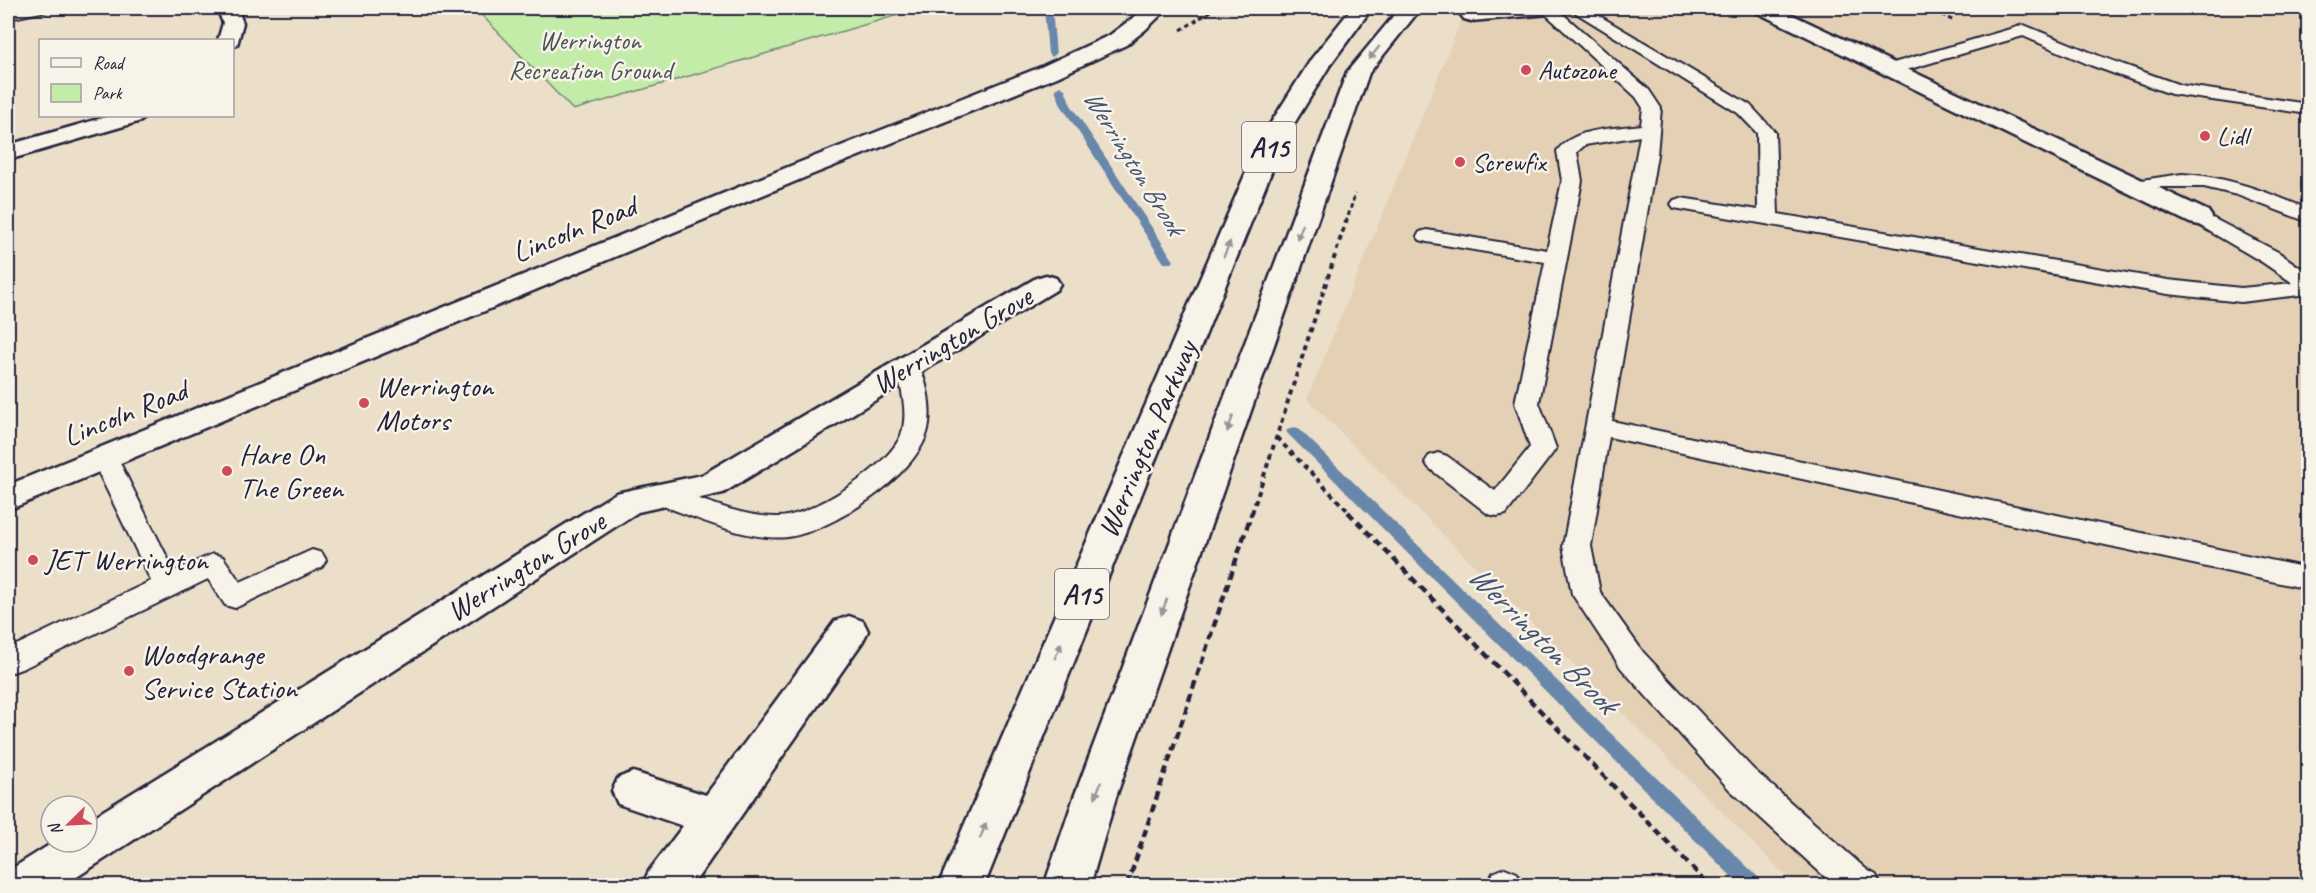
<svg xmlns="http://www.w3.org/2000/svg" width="2316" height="893" font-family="Caveat,sans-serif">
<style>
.built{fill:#e4d1b5}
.green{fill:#c2eca8;stroke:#728772;stroke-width:1.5}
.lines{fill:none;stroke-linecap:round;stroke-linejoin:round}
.stream{fill:#6987ab;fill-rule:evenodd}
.service-casing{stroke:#22223b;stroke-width:4}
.minor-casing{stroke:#22223b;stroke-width:5}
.tertiary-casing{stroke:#22223b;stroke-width:5}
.trunk-casing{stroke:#22223b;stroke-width:5}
.path-far2{stroke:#22223b;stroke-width:3;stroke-dasharray:4.5 3;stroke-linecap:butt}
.path-far1{stroke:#22223b;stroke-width:4;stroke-dasharray:5 4.5;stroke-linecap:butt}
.path{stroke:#22223b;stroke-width:4.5;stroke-dasharray:8 5;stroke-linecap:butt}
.service{fill:#f7f3e8;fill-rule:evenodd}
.minor{fill:#f7f3e8;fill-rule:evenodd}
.tertiary{fill:#f7f3e8;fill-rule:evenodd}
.trunk{fill:#f7f3e8;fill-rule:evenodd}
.oneway{fill:#97959a}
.poi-dot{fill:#d1495b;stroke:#f7f3e8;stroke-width:2}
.labels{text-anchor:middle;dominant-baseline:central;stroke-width:5;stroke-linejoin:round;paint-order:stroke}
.far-park-label{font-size:26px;fill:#4a5456;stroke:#f7f3e8}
.far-poi-label{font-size:26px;fill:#22223b;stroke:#f7f3e8;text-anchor:start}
.far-water-label{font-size:27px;font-style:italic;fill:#465473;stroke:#f7f3e8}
.shield{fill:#f7f3e8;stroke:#62616f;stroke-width:1.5}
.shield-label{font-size:28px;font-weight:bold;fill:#22223b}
.street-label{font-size:30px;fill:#22223b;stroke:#f7f3e8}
.poi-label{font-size:30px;fill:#22223b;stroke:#f7f3e8;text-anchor:start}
.water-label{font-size:32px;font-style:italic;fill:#465473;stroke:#f7f3e8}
</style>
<rect width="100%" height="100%" fill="#ecdfca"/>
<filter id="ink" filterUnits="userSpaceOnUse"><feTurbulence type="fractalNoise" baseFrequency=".0167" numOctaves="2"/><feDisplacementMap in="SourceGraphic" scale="12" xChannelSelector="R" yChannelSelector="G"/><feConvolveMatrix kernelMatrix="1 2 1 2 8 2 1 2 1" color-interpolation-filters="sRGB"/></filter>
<g filter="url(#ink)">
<path class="built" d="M1466 8H2308V885H1795L1307 399Z"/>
<path class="green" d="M475 8H922L573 110Z"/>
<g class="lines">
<g class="stream">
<path d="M1044 8H1052L1056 54 1052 57 1048 54Z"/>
<path d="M1060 86 1065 89 1071 105 1174 261 1172 263H1164L1061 105 1055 89Z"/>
<path d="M1293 427 1298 428 1761 880 1763 886H1741L1288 434 1286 431Z"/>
</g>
<g class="service-casing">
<g id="service">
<path d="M17 8H48L46 11 8 19V9Z"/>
<path d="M1539 8H1556L1649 90 1661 108 1657 155 1612 421 2308 568V589L1609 437 1591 546 1600 592 1643 652 1753 769 1867 870 1876 875 1881 886H1835L1729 789 1621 668 1572 594 1563 546 1640 136 1585 145 1577 152 1582 181 1539 403 1556 448 1552 454 1506 514 1497 516 1488 514 1429 468 1425 462 1429 456 1438 453 1447 456 1495 491 1530 447 1515 403 1545 262 1427 242 1420 240 1417 236 1420 232 1427 230 1547 250 1562 181 1557 151C1574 127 1614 129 1641 125L1643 108 1636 97Z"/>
<path d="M1568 8H1586L1750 105 1775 132 1778 214 2168 280 2241 288 2293 283 2262 262 2192 221 2189 217 2192 213 2199 211 2278 252 2308 273V294L2241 302 2168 294 1674 208 1671 204 1674 200 1681 198 1758 210 1757 133 1738 113Z"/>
<path d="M2024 25 2102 57 2180 85 2308 104V114L2171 94 2090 65 2023 36 1889 75 1880 70 1883 66Z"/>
<path d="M2182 174C2227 176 2267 192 2308 209V222L2237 195 2204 187H2159L2135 193 2128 191 2125 187 2128 183 2135 181Z"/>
<path d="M908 360 916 362C928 379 933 413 927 433 915 476 832 531 788 537 746 542 691 515 652 502L648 495 652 488 661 486C698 497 736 516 775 517 809 519 889 467 901 435 909 413 901 388 896 367L900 362Z"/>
<path d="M104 448 113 451 117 457 174 571 213 554 223 557 240 582 312 550 322 553 326 560 322 567 235 608 225 605 208 579 24 668 13 672 8 670V649L151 581 91 457 95 451Z"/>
<path d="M1505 868 1517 873 1522 886H1487L1493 873Z"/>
</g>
</g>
<g class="minor-casing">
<g id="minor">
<path d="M217 8H237L243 23 237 45 232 46V40H218L223 23Z"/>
<path d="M1485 8H1559L1556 12 1549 14 1471 21 1464 19 1461 15 1464 11Z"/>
<path d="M1753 8H1778L2208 211 2212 217 2208 223 2199 225 2190 223 1756 12Z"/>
<path d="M109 116H145L141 121 8 160V145Z"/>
<path d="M1046 275 1056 278 1060 284 1056 290 723 493 638 512 63 886H8V871L54 842H87V821L616 493 702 475 1036 278Z"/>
<path d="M849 616 863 621 868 631 863 641 692 886H642L649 871 683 826 618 804 612 791 618 778 633 772 706 795 835 621Z"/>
</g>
</g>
<g class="tertiary-casing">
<path id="tertiary" d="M1146 8H1168L1145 30 1126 45 1057 77 806 177 8 510V485L788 167 1041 67 1110 35Z"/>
</g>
<g class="trunk-casing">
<g id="trunk">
<path d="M1352 8H1372L1330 65 1284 140 984 886H938L1260 140 1312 58Z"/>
<path d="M1400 8H1421L1369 73 1116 797 1090 886H1044L1074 797 1347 72Z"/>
</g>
</g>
<g class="path-far2">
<path d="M1928 8 1954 21"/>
<path d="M1181 30 1216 8"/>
<path d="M1346 223 1355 194"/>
</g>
<g class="path-far1">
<path d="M1277 438 1350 513"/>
<path d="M1252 513 1346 221"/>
</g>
<g class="path">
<path d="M1348 512 1710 886"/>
<path d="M1127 886 1252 512"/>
</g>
<use href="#service" class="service"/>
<use href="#minor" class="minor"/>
<use href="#tertiary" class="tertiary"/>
<use href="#trunk" class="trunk"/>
</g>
<defs><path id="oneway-solid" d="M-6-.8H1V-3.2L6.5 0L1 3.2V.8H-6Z" transform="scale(1.5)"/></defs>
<g class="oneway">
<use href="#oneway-solid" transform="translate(1374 53) rotate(129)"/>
<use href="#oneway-solid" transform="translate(1300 232) rotate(110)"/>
<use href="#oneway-solid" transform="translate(1227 249) rotate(-67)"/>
<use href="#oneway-solid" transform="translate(1230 424) rotate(110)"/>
<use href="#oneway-solid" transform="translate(1164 607) rotate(110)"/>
<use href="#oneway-solid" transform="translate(1058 651) rotate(-67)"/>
<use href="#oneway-solid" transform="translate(1098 790) rotate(110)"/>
<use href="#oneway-solid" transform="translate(983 831) rotate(-68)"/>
</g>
</g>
<g class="poi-dot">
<circle cx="1526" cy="70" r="6"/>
<circle cx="2205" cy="136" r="6"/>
<circle cx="1460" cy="162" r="6"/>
<circle cx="364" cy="403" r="6"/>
<circle cx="227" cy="471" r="6"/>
<circle cx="33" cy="560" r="6"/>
<circle cx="129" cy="671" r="6"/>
</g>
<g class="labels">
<g class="far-park-label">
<text x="590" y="40">Werrington<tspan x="590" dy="30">Recreation Ground</tspan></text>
</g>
<g class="far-poi-label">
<text x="1538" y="70">Autozone</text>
<text x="2217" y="136">Lidl</text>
<text x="1472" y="162">Screwfix</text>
</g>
<g class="far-water-label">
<text transform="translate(1134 162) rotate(58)">Werrington Brook</text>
</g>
<g class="shield">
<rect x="1242" y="122" width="54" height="50" rx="4.5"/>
<rect x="1055" y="569" width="54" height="50" rx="4.5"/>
</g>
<g class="shield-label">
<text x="1269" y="147">A15</text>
<text x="1082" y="594">A15</text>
</g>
<g class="street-label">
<text transform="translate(574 229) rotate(-22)">Lincoln Road</text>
<text transform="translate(952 340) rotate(-31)">Werrington Grove</text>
<text transform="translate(125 413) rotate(-22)">Lincoln Road</text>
<text transform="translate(1147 439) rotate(-67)">Werrington Parkway</text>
<text transform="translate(526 566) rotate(-32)">Werrington Grove</text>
</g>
<g class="poi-label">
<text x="376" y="386">Werrington<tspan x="376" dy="34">Motors</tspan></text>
<text x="239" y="454">Hare On<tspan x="239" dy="34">The Green</tspan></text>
<text x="45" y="560">JET Werrington</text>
<text x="141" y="654">Woodgrange<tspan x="141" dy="34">Service Station</tspan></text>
</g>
<g class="water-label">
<text transform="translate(1543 639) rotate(45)">Werrington Brook</text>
</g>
</g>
<rect width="2316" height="893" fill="none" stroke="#f7f3e8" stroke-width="30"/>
<rect x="15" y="15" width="2286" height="863" fill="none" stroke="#22223b" stroke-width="2" filter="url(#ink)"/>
<rect x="39" y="39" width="195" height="78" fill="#f7f3e8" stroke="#a29fa3" stroke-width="1.5"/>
<rect x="51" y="58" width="30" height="9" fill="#f7f3e8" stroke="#a29fa3" stroke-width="1.5"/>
<text x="93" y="69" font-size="18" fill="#22223b">Road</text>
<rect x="51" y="84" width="30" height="18" fill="#c2eca8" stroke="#a29fa3" stroke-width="1.5"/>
<text x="93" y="99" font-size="18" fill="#22223b">Park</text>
<g transform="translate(69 824) rotate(246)"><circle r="28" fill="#f7f3e8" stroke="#a29fa3" stroke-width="1.5"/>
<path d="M0-4.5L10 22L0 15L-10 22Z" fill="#d1495b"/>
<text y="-9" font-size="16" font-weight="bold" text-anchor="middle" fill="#22223b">N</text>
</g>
</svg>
